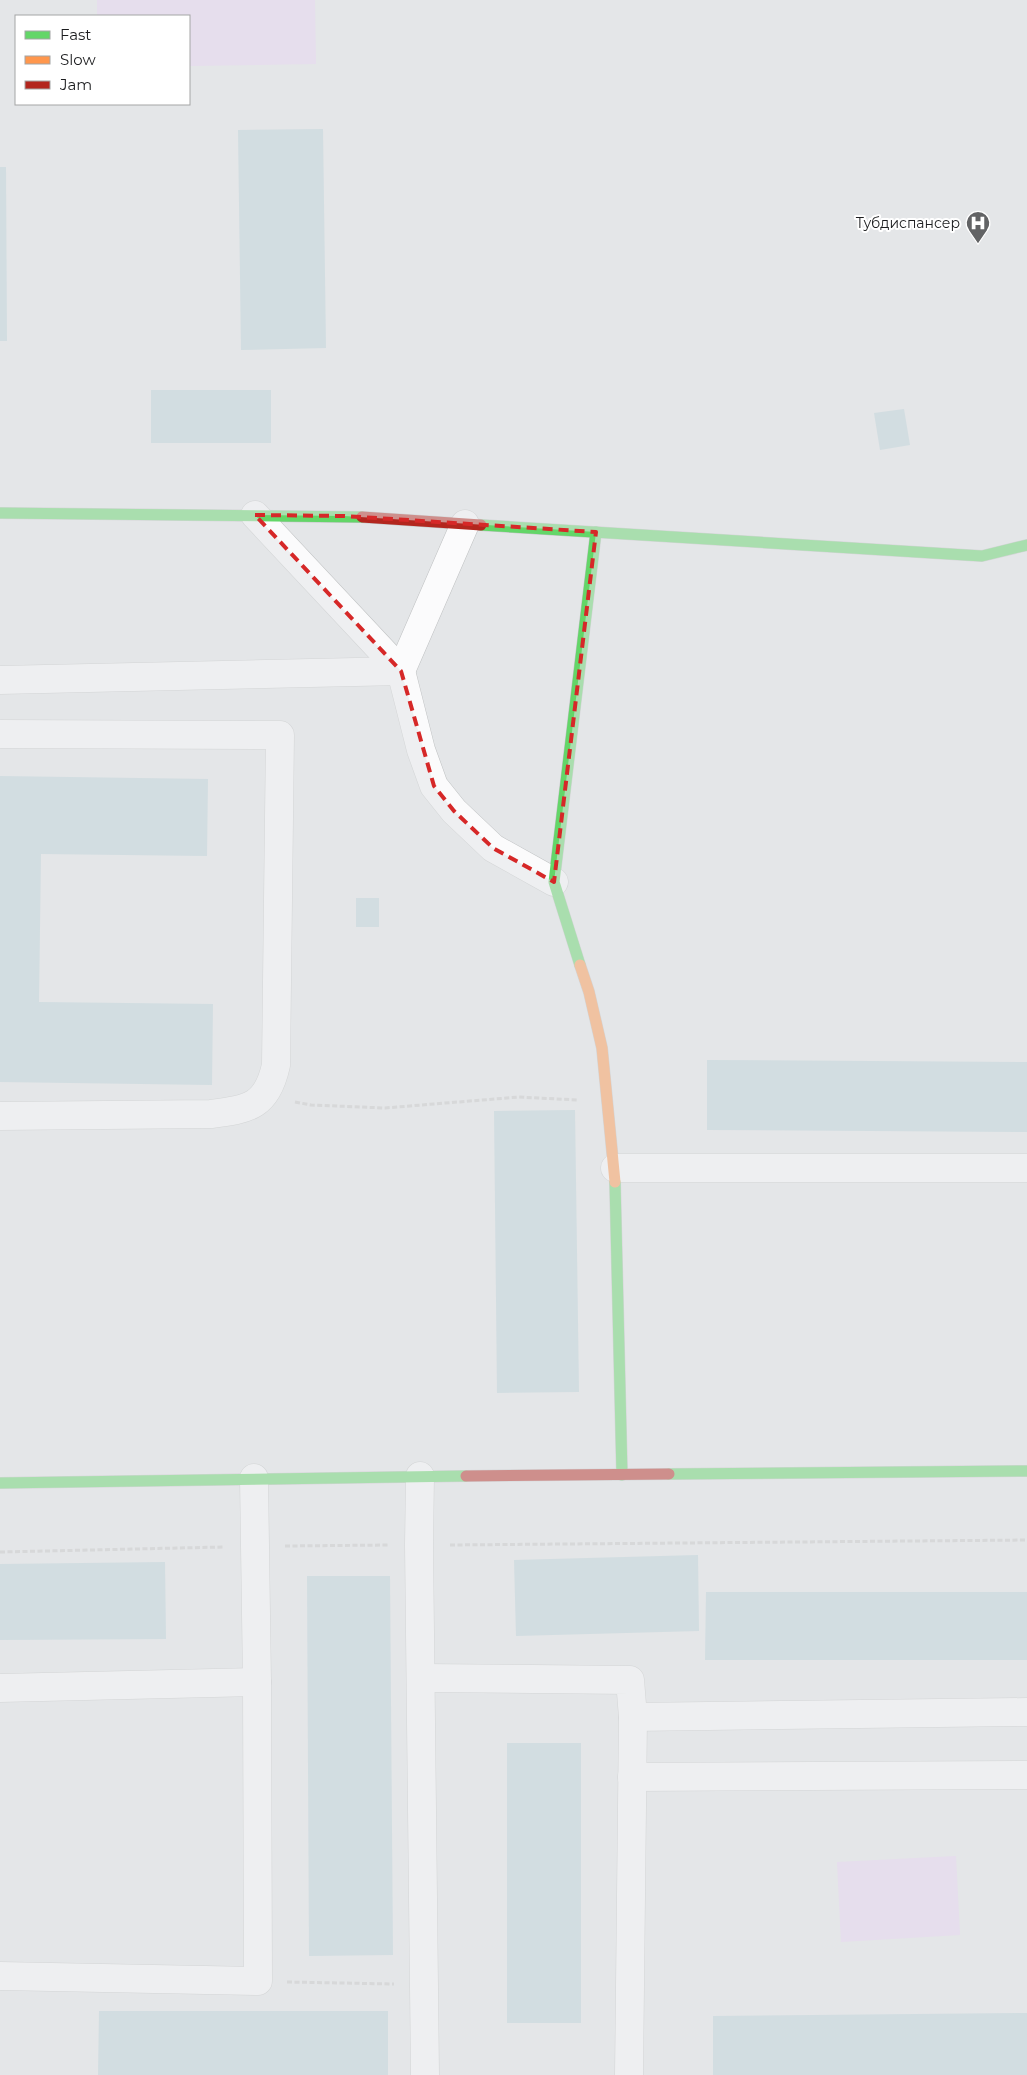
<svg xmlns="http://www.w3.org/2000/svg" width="1027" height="2075" font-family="Montserrat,sans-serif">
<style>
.green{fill:#e9d4f4}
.building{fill:#bcd3d9}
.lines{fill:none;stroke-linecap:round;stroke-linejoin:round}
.street-casing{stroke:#bfc1c2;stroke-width:29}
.fast-casing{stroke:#bfc1c2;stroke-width:12}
.slow-casing{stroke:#bfc1c2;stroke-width:12}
.jam-casing{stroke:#bfc1c2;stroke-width:12}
.path{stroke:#c7c7c7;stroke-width:3;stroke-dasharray:5 2.5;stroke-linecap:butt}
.street{stroke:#fbfbfc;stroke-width:28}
.fast{stroke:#63d668;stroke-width:11}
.slow{stroke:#ff974d;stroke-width:11}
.jam{stroke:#b3261e;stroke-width:11}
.marked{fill:none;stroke:#d62828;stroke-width:4;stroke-dasharray:10 6;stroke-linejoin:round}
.labels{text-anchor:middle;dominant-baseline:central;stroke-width:4;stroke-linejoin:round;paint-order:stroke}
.poi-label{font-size:14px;fill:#1c1d1f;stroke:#fff;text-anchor:end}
</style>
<rect width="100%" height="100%" fill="#e4e6e8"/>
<g class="green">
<path d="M97 0H315L316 64 189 66V16H97Z"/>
<path d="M956 1856 960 1935 841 1942 837 1862Z"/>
</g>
<g class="building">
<path d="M323 129 326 348 241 350 238 130Z"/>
<path d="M0 167H6L7 341H0Z"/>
<rect x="151" y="390" width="120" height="53"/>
<path d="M904 409 910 445 880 450 874 413Z"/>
<path d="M0 776 208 779 207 856 41 854 39 1002 213 1004 212 1085 0 1082Z"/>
<rect x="356" y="898" width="23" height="29"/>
<path d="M707 1060 1027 1062V1132L707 1130Z"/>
<path d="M575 1110 579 1392 497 1393 494 1111Z"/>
<path d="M698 1555 699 1631 516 1636 514 1560Z"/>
<path d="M165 1562 166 1639 0 1640V1564Z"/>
<path d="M307 1576H390L393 1955 309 1956Z"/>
<path d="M706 1592H1027V1660H705Z"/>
<rect x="507" y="1743" width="74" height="280"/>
<path d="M99 2011H388V2075H98Z"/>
<path d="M1027 2013V2075H713V2016Z"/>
</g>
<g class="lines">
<g class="street-casing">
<g id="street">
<path d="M255 515 401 671 421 750 434 786 454 811 493 848 554 882"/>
<path d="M401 671 465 524"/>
<path d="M0 680 401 671"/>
<path d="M0 734 280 735 276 1065C267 1106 250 1109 211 1114L0 1116"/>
<path d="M615 1168H1027"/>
<path d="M420 1476 419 1545 425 2075"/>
<path d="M421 1678 630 1680 633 1717 629 2075"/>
<path d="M0 1688 257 1682"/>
<path d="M633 1717 1027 1712"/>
<path d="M632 1777 1027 1775"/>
<path d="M0 1976 258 1981 257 1682 254 1478"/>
</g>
</g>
<g class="fast-casing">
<g id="fast">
<path d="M0 513 362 517"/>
<path d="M481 525 982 556 1027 545"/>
<path d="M580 965 554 882 596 532"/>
<path d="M615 1182 622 1475"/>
<path d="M669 1474 1027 1471"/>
<path d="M0 1483 466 1476"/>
</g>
</g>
<g class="slow-casing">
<path id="slow" d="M580 965 589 992 602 1048 615 1182"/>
</g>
<g class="jam-casing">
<g id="jam">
<path d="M362 517 481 525"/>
<path d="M466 1476 669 1474"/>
</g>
</g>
<g class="path">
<path d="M295 1102 311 1105 385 1108 519 1097 578 1100"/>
<path d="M450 1545 1027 1540"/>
<path d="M285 1546 389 1545"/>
<path d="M0 1552 224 1547"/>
<path d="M287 1982 394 1984"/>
</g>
<use href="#street" class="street"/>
<use href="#fast" class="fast"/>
<use href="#slow" class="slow"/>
<use href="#jam" class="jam"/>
</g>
<path d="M0 0H1027V2075H0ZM255 515 344 516 596 532 554 882 493 848 454 811 434 786 401 671Z" fill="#e4e6e8" fill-opacity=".55" fill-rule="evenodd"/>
<path class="marked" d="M255 515 344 516 596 532 554 882 493 848 454 811 434 786 401 671Z"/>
<defs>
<g id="hospital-pin" transform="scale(1.25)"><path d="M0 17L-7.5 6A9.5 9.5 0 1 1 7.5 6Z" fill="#626365" stroke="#fff"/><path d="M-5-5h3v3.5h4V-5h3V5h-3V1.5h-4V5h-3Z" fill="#fff"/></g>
</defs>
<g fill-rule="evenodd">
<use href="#hospital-pin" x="978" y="223"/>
</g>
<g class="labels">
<g class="poi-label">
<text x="960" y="223">Тубдиспансер</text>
</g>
</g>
<rect x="15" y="15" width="175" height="90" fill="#ffffff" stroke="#a4a5a5"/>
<rect x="25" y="31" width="25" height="8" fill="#63d668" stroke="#a4a5a5"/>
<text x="60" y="40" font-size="15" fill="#1c1d1f">Fast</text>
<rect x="25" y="56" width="25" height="8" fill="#ff974d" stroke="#a4a5a5"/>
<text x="60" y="65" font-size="15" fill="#1c1d1f">Slow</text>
<rect x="25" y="81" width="25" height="8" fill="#b3261e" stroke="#a4a5a5"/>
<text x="60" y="90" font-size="15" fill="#1c1d1f">Jam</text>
</svg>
